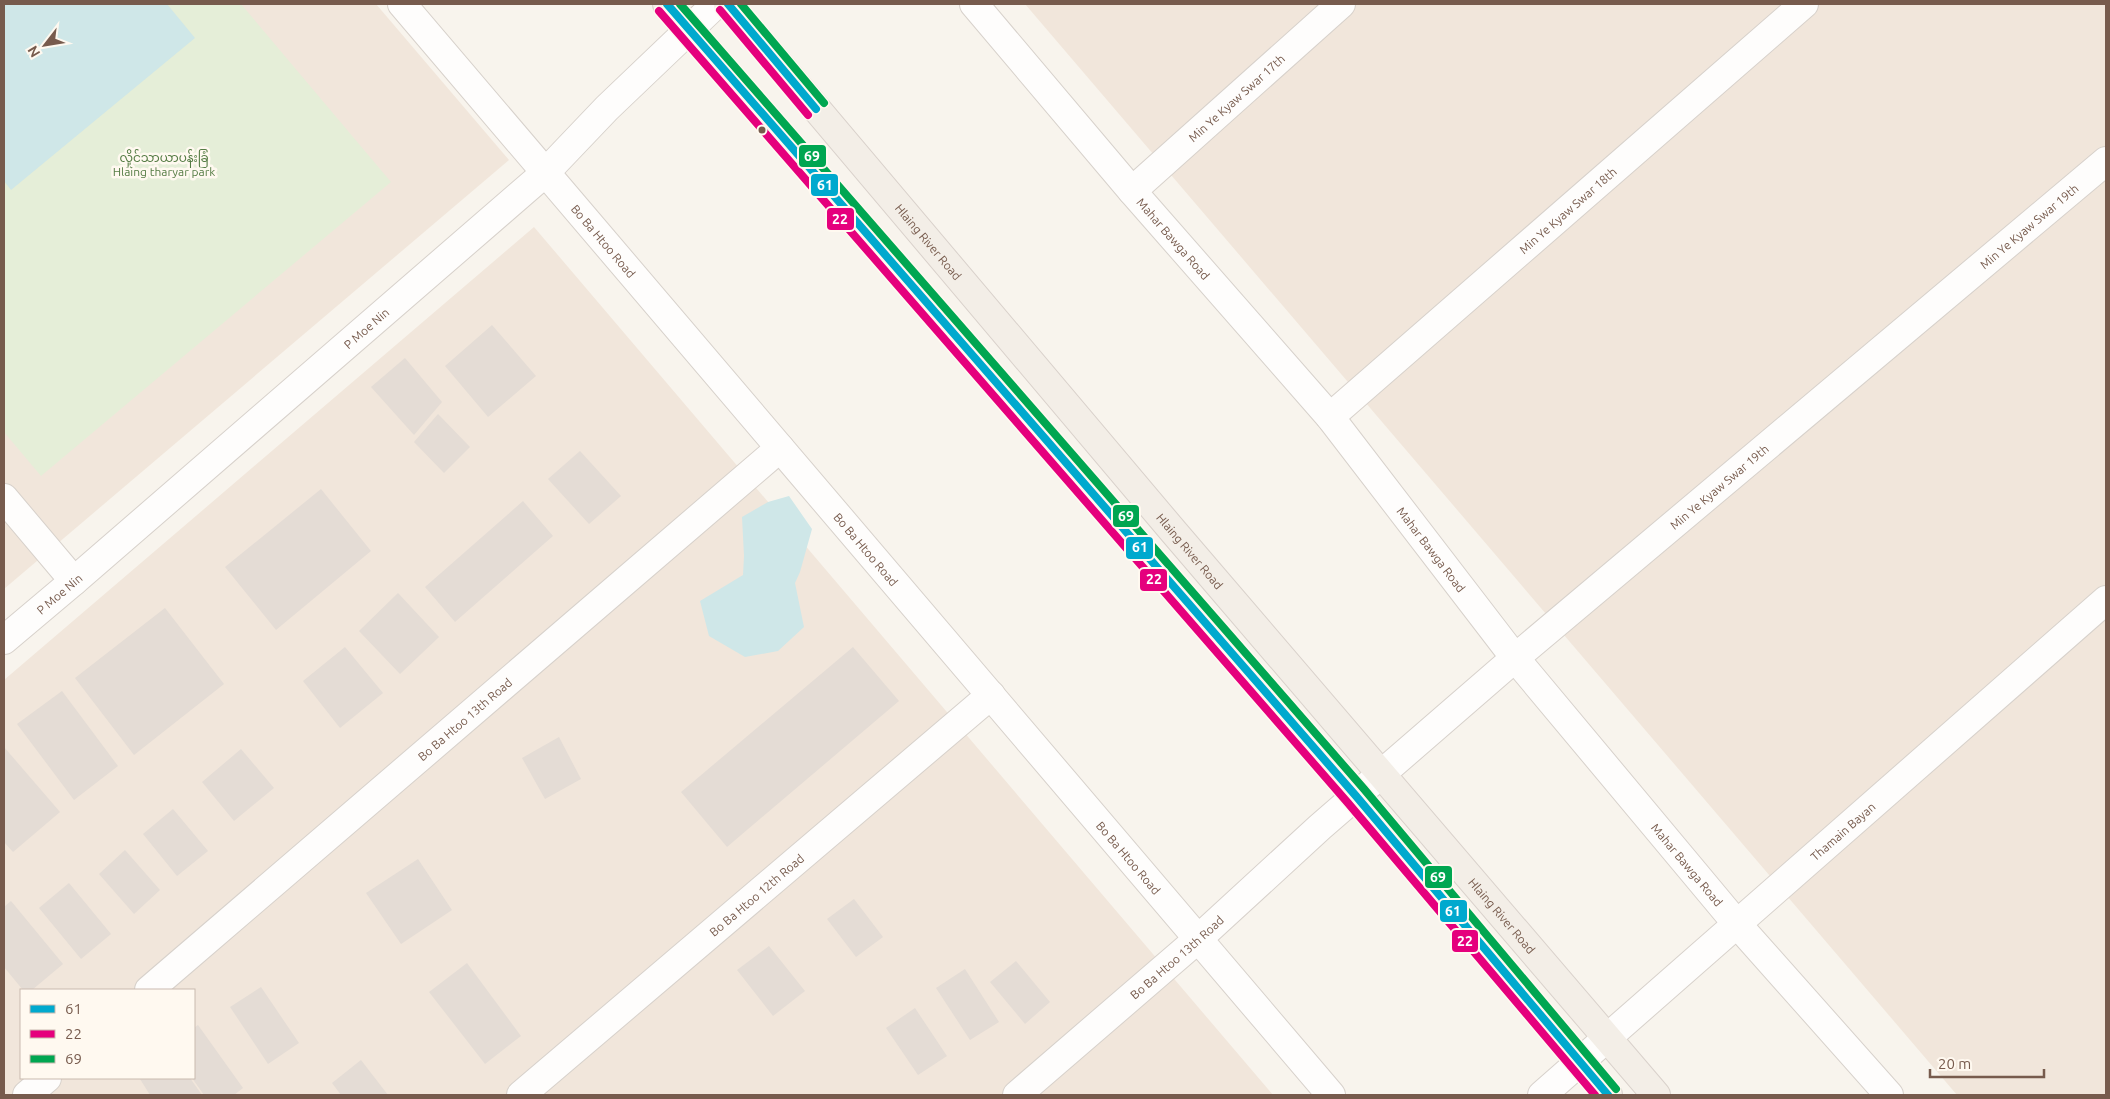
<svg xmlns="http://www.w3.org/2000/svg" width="2110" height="1099" font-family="Ubuntu,'Noto Sans Myanmar',sans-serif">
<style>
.residential{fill:#f1e6db;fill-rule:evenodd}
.green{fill:#e5eed8}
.water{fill:#cfe7e8}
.building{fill:#e4dcd5}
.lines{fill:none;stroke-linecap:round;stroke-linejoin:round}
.minor-casing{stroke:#d7d1cb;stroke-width:30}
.major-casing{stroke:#d9d1cb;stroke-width:30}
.minor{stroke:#fefdfc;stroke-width:28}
.major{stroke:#f3eee7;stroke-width:28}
.bus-1-casing{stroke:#fff9f0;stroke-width:11}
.bus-2-casing{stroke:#fff9f0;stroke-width:11}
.bus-3-casing{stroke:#fff9f0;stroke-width:11}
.bus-1{stroke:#00a9ce;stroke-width:8}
.bus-2{stroke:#e5007d;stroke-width:8}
.bus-3{stroke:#00a651;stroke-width:8}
.bus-dot{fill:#775b4d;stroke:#fff9f0;stroke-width:2}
.labels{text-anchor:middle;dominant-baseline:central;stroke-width:5;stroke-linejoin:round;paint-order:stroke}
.street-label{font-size:12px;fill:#775b4d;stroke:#fff9f0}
.park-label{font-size:12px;fill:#557c44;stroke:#fff9f0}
.line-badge{stroke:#fff9f0;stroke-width:2}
.badge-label{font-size:14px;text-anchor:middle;font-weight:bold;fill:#fff}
</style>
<rect width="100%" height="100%" fill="#f8f4ed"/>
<g class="residential">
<path d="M4 4H376L509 160 4 589Z"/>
<path d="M1025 4H2106V1095H1957Z"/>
<path d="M534 227 1273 1095H4V680ZM21 990H194V1078H21Z"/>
</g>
<path class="green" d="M4 4H241L391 182 41 476 4 432Z"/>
<g class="water">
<path d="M4 4H167L195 38 11 190 4 181Z"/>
<path d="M789 496 812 529 800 572 795 583 804 627 778 651 745 657 709 636 700 601 743 575 744 556 742 517 768 502Z"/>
</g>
<g class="building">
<path d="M492 325 536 376 488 417 445 366Z"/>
<path d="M405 358 442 402 414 435 371 387Z"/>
<path d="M438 414 470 447 444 473 414 442Z"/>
<path d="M580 451 621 496 589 524 548 479Z"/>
<path d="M321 489 371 551 276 630 225 567Z"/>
<path d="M523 501 553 536 455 622 425 587Z"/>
<path d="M398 593 439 637 400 674 359 631Z"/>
<path d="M165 608 224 684 134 755 75 678Z"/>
<path d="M345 647 383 693 340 728 303 681Z"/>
<path d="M853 647 899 701 727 847 681 792Z"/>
<path d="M62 691 118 766 74 800 17 724Z"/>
<path d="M559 737 581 779 545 799 522 758Z"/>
<path d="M4 747 60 812 13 852 4 842Z"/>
<path d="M241 749 274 788 234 821 202 782Z"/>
<path d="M173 809 208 851 177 876 143 834Z"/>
<path d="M125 850 160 890 134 914 99 874Z"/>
<path d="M418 859 452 910 401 944 366 893Z"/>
<path d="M69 883 111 934 81 959 39 908Z"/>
<path d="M854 899 883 937 856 957 827 919Z"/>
<path d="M11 901 63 964 32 990H23L4 967V907Z"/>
<path d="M769 946 805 991 773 1016 737 970Z"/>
<path d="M1016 961 1050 1002 1025 1024 990 982Z"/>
<path d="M467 963 521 1036 485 1064 429 992Z"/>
<path d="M965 969 999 1022 970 1040 936 988Z"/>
<path d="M261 987 299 1043 268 1064 230 1007Z"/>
<path d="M915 1008 947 1056 918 1075 886 1028Z"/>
<path d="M198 1025 243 1088 234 1095H204L192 1078H194V1028Z"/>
<path d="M361 1060 388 1095H341L332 1083Z"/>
<path d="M141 1078H190L202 1095H150L140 1079Z"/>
</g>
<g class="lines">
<g class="minor-casing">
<g id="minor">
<path id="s1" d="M402 4 1331 1095"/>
<path id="s2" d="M974 4 1132 191 1330 417 1515 658 1737 924 1889 1095"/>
<path id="s3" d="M1132 191 1341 4"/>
<path id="s4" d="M1330 417 1804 4"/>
<path d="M4 498 74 581"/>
<path id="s5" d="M4 640 74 581 545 173 607 108 716 4"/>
<path id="s6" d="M149 990 780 448"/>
<path d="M27 1095 47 1078"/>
<path id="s7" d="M521 1095 991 695"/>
<path id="s8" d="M1017 1095 1198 939 1320 827 1515 658 2106 161"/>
<path id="s9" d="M1542 1095 2106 600"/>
</g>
</g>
<g class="major-casing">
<g id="major">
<path d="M667 4 1356 796 1608 1095"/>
<path id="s10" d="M728 4 1173 531 1656 1095"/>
</g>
</g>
<use href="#minor" class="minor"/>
<use href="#major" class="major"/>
<g class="bus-1-casing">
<g id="bus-1">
<path d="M667 4 1356 796 1608 1095"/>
<path d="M728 4 816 109"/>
</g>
</g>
<g class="bus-2-casing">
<g id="bus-2">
<path d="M720 10 808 115"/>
<path d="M659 11 1348 803 1595 1095"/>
</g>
</g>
<g class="bus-3-casing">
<g id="bus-3">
<path d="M680 4 1364 789 1616 1089"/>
<path d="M741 4 824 103"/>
</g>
</g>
<use href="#bus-1" class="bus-1"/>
<use href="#bus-2" class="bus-2"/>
<use href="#bus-3" class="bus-3"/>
</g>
<circle class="bus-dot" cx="762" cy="130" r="4.5"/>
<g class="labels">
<g class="street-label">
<text stroke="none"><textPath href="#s3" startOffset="140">Min Ye Kyaw Swar 17th</textPath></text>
<text stroke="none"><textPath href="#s4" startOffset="315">Min Ye Kyaw Swar 18th</textPath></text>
<text stroke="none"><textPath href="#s8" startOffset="1334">Min Ye Kyaw Swar 19th</textPath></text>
<text stroke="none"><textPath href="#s2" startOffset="308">Mahar Bawga Road</textPath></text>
<text stroke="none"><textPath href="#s1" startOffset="311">Bo Ba Htoo Road</textPath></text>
<text stroke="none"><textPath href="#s10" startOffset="311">Hlaing River Road</textPath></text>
<text stroke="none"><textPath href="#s5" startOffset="478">P Moe Nin</textPath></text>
<text stroke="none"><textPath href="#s8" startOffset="929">Min Ye Kyaw Swar 19th</textPath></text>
<text stroke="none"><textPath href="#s1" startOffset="716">Bo Ba Htoo Road</textPath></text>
<text stroke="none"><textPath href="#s2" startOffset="712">Mahar Bawga Road</textPath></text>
<text stroke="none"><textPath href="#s10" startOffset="716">Hlaing River Road</textPath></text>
<text stroke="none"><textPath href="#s5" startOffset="72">P Moe Nin</textPath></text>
<text stroke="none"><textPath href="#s6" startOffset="416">Bo Ba Htoo 13th Road</textPath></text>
<text stroke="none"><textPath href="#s9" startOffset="400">Thamain Bayan</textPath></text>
<text stroke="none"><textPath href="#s1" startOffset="1121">Bo Ba Htoo Road</textPath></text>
<text stroke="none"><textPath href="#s2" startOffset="1118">Mahar Bawga Road</textPath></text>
<text stroke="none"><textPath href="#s7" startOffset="309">Bo Ba Htoo 12th Road</textPath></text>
<text stroke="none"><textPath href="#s10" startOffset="1196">Hlaing River Road</textPath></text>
<text stroke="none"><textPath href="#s8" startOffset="211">Bo Ba Htoo 13th Road</textPath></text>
</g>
<g class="park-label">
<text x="164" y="157">လှိုင်သာယာပန်းခြံ<tspan x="164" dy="14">Hlaing tharyar park</tspan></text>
</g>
</g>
<g class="line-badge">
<rect x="798" y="144" width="29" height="24" rx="5" fill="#00a651"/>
<rect x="810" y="173" width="29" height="24" rx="5" fill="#00a9ce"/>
<rect x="826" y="207" width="29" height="24" rx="5" fill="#e5007d"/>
<rect x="1112" y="504" width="28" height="24" rx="5" fill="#00a651"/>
<rect x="1125" y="536" width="29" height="24" rx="5" fill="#00a9ce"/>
<rect x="1139" y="568" width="29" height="24" rx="5" fill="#e5007d"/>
<rect x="1424" y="865" width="29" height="24" rx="5" fill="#00a651"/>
<rect x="1439" y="899" width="29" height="24" rx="5" fill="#00a9ce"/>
<rect x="1451" y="929" width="28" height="24" rx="5" fill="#e5007d"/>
</g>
<g class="badge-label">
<text x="812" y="161">69</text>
<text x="825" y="190">61</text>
<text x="840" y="224">22</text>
<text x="1126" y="521">69</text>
<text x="1140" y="552">61</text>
<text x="1154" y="584">22</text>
<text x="1438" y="882">69</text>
<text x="1453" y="916">61</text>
<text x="1465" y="946">22</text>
</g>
<rect width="2110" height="1099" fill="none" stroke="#775b4d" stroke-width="10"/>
<rect x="20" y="989" width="175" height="90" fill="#fff9f0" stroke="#c9baaf"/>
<rect x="30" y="1005" width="25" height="8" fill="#00a9ce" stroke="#c9baaf"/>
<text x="65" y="1014" font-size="15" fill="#775b4d">61</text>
<rect x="30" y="1030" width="25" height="8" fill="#e5007d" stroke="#c9baaf"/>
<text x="65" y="1039" font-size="15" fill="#775b4d">22</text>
<rect x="30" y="1055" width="25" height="8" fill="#00a651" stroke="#c9baaf"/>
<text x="65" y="1064" font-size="15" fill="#775b4d">69</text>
<g transform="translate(45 45) rotate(239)" stroke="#fff9f0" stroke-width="4" paint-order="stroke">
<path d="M0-4L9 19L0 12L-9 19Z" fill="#775b4d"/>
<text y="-8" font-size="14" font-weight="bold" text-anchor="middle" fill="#775b4d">N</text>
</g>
<path d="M1930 1069v8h114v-8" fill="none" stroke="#775b4d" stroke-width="2.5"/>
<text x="1938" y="1069" font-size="15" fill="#775b4d" stroke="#fff9f0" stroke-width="4" paint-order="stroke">20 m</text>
</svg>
